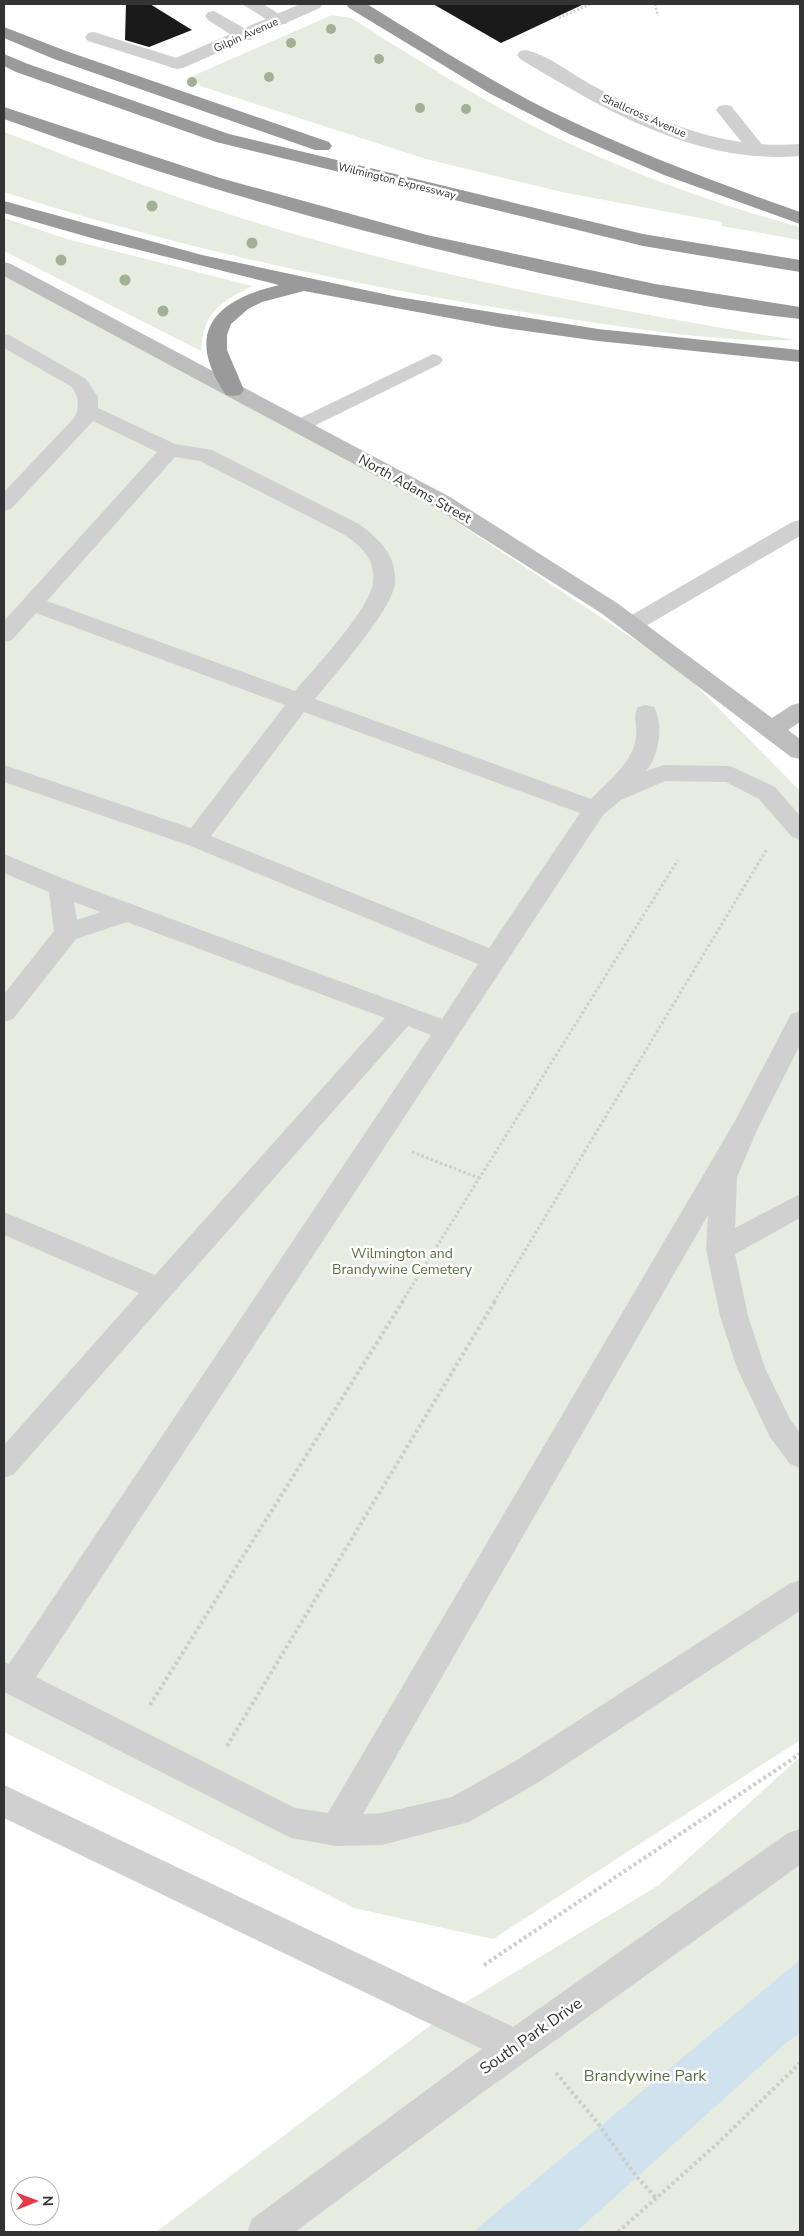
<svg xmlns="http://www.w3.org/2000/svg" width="804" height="2236" font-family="'Nunito Sans',sans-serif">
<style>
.green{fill:#e6ecdf}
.water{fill:#cfe2ee}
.building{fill:#1a1a1a}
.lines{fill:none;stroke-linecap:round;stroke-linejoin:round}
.path-far2{stroke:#cdcdcd;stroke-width:2.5;stroke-dasharray:2 2;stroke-linecap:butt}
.path-far1{stroke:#cdcdcd;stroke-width:3;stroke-dasharray:2.5 2.5;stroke-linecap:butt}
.path{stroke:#cdcdcd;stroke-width:4;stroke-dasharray:3 3;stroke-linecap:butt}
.lane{fill:#d0d0d0;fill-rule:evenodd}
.street{fill:#d0d0d0;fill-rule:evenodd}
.secondary{fill:#bdbdbd;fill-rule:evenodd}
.highway{fill:#9a9a9a;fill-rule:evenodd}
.tree{fill:#a2b095}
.labels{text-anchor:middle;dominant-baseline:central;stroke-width:5;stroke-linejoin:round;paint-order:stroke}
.far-street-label{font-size:11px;fill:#333;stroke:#fff}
.street-label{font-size:14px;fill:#333;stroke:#fff}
.park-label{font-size:14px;fill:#56703f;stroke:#fff}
.near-street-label{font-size:16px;fill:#333;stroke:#fff}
.near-park-label{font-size:16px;fill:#56703f;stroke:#fff}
</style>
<rect width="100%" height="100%" fill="#fff"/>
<g class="green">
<path d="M332 15 351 18C416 59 482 101 551 135 630 173 715 204 800 227V240L722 226V222L562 192 426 159 203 87 188 78Z"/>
<path d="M4 132C73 158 142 186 213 209 402 271 599 308 795 340 715 343 628 327 549 316 364 288 182 249 4 192Z"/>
<path d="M4 218 67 239 252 286C219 303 204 311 201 351L4 251Z"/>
<path d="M4 275 387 476 682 671 800 791V1740L493 1939 354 1908 4 1732Z"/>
<path d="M800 1757V2232H156L443 2016 659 1885Z"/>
</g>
<path class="water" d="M800 1960V2033L786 2043 576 2232H473Z"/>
<g class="building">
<path d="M126 4H150L192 30 149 47 125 40Z"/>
<path d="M433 4H584L501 43Z"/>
</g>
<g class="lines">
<g class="path-far2">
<path d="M655 4 658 16"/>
<path d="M559 18 591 4"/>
</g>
<g class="path-far1">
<path d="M412 1152 479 1178"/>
<path d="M402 1302 678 860"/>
<path d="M494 1302 767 849"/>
</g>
<g class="path">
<path d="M150 1705 403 1301"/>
<path d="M227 1746 495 1301"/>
<path d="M484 1965 800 1754"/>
<path d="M556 2073 597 2122 636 2176 657 2199"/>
<path d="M618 2232 716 2145 800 2063"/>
</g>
<g class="lane">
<path d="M242 4H263L289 20 286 24H274Z"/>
<path d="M214 11 251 32 254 36 251 40H239L208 20 205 16 208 12Z"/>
<path d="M94 32 183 60 186 64 183 68 177 69 88 41 85 37 88 33Z"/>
<path d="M725 105 731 106 764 147 767 151 764 155H752L719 114 716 110 719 106Z"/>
<path d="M4 334 11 336 86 379 98 397V408L175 444 212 450 359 524C379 539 397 555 395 583 393 609 333 677 315 699L591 799C608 781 633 763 636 737 638 727 632 717 638 707L646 705 654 707C664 725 659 756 646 771L664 765 730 766 775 787 800 816V840L792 837 759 799 726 782 665 781 621 800 603 815 36 1677 295 1808 328 1813 735 1121 791 1014 800 1011V1045L758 1128 737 1177 735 1228 800 1194V1218L735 1254 748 1316 765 1368 790 1419 800 1433V1468L790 1464 770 1437 737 1368 720 1316 706 1249 708 1215 363 1814 382 1813 452 1797 517 1760 789 1584 800 1580V1611L539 1782 469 1822 382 1845 336 1846 291 1838 4 1692V1662L9 1664 431 1035 408 1026 14 1474 4 1478V1445L139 1293 4 1235V1212L155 1275 385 1018 127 922 76 939 13 1019 4 1022V994L54 931 49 892 4 873V854L69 881 442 1019 478 964 188 845 4 782V765L191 828 285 705 36 613 12 640 4 642V621L157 452 93 421 11 509 4 511V492L74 418C80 407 79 398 72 387L4 348ZM175 457 200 461 343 534C361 546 376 559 373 583 370 609 313 670 295 691L47 601ZM304 712 580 813 489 948 211 836ZM74 902 101 912 77 920Z"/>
<path d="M433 354 440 356 443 360 440 364 308 429 301 431 294 429 291 425 294 421Z"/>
<path d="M800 520V536L639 630 631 632 623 630 620 625 623 620 792 522Z"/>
</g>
<g class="street">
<path d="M300 4H323L320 8 183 68H171L168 64 171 60Z"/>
<path d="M526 50C548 55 570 73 590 84 658 121 721 150 800 144V156C697 165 605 110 520 59L517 55 520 51Z"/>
<path d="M4 1785 513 2027 788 1833 800 1829V1865L482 2093 295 2232H247L252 2219 482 2049 4 1818Z"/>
</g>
<path class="secondary" d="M4 262 11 264 450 497 617 603 772 718 792 705 800 703V722L788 730 800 739V759L791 757 601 613 434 507 4 276Z"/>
<g class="highway">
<path d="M346 4H367C427 41 487 79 550 111 631 151 715 182 800 212V224L664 175 569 134 489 93 349 8Z"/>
<path d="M4 27 66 51 329 142 332 146 329 150H315L54 59 4 38Z"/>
<path d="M4 54 28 64 229 134 643 234 800 260V272L643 246 216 142 16 72 4 66Z"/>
<path d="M4 107 220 178 427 235 655 284 800 307V319C713 310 626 292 540 273 358 233 179 182 4 119Z"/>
<path d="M4 201 202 255 398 297 598 329 800 350V362L598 341 498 327 304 291 262 302 248 309 231 324 227 335V350L244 390 240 395 233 396 226 395C183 332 215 300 279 285L95 239 4 213Z"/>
</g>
</g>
<g class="tree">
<circle cx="331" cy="29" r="5"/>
<circle cx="291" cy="43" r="5"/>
<circle cx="379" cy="59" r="5"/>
<circle cx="269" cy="77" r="5"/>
<circle cx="192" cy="82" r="5"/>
<circle cx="420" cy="108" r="5"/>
<circle cx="466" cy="109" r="5"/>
<circle cx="152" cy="206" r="5.5"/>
<circle cx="252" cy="243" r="5.5"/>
<circle cx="61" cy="260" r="5.5"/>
<circle cx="125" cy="280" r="5.5"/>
<circle cx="163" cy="311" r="5.5"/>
</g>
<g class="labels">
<g class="far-street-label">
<text transform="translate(246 35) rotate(-24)">Gilpin Avenue</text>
<text transform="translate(644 116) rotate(24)">Shallcross Avenue</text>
<text transform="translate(397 181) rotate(14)">Wilmington Expressway</text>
</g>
<g class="street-label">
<text transform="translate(415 489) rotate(29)">North Adams Street</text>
</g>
<g class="park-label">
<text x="402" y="1253">Wilmington and<tspan x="402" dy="16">Brandywine Cemetery</tspan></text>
</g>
<g class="near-street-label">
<text transform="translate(531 2036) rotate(-35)">South Park Drive</text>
</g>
<g class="near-park-label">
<text x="645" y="2076">Brandywine Park</text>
</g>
</g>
<rect width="804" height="2236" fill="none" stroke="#333333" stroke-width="10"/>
<g transform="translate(35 2201) rotate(89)"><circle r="24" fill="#ffffff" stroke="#adadad"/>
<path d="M0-4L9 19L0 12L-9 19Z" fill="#e63946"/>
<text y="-8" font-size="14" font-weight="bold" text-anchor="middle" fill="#333333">N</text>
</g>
</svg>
